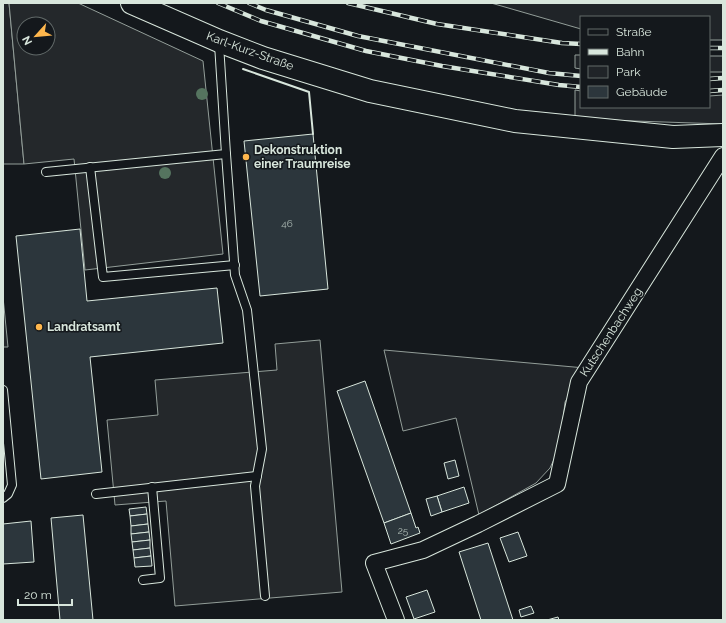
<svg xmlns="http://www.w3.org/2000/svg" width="726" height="623" font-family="Raleway,sans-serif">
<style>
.green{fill:#202428;stroke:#939e99}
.parking{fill:#24282b;stroke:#939e99;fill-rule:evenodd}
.building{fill:#2c363c;stroke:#d8e6dc}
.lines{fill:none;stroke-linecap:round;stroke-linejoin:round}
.lane-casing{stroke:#d8e6dc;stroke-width:10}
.street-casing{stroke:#d8e6dc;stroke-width:18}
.secondary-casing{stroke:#d8e6dc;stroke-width:24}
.lane{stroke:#14181c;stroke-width:8}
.street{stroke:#14181c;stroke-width:16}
.secondary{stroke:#14181c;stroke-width:22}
.rail-casing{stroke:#d8e6dc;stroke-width:4.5}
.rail{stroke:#14181c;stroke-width:3;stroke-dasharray:9;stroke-linecap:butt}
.wall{stroke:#d8e6dc;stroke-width:2}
.tree{fill:#55745f}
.poi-dot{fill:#ffb74d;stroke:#14181c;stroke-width:1.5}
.labels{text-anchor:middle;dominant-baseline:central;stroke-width:3;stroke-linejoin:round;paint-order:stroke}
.number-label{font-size:10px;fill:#adbab4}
.street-label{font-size:12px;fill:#d8e6dc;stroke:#14181c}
.poi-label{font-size:12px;font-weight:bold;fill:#d8e6dc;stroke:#14181c;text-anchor:start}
</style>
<rect width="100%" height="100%" fill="#14181c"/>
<g class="green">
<path d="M3 3H9L24 164H3Z"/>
<path d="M491 3H723V40H709V17H581V29Z"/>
<path d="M575 55H581V69L575 68Z"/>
<rect x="709" y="56" width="14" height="16"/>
<path d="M575 90 581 91V107H709V96L723 95V124L575 119Z"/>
<path d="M384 350 585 368 565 402 560 446 550 468 536 483 479 515 456 418 403 431Z"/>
</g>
<g class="parking">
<path d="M9 3H78L203 61 223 254 85 270 74 159 24 164ZM24 24H48V48H24Z"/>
<path d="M3 297 8 347H3Z"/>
<path d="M320 340 342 592 175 606 166 501 115 505 107 420 158 415 155 380 277 370 275 344Z"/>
</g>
<g class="building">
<path d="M313 134 328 289 260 296 244 141Z"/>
<path d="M80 229 87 301 217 288 223 343 90 357 102 472 41 479 16 236Z"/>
<path d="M365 381 411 513 384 523 337 391Z"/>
<path d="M455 460 459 476 448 479 444 463Z"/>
<path d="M464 487 469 503 442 512 437 496Z"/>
<path d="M437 496 442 512 431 516 426 499Z"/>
<path d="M146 507 147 514 130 516 129 509Z"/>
<path d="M411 513 416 528 418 527 420 533 391 544 384 523Z"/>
<path d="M147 514 148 524 131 526 130 516Z"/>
<path d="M83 515 93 620H60L51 518Z"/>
<path d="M31 521 34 562 3 564V524Z"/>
<path d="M148 524 149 532 131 534V526Z"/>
<path d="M149 532 150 540 132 542 131 534Z"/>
<path d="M518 532 527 556 509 562 500 538Z"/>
<path d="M150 540V548L133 550 132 542Z"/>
<path d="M488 543 513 620H481L459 552Z"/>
<path d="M150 548 151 556 134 558 133 550Z"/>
<path d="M151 556 152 566 135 567 134 558Z"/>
<path d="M427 590 435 612 414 619 406 597Z"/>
<path d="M531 606 534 613 521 617 519 610Z"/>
<path d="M558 617 559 620H547Z"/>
</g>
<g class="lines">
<g class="lane-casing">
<g id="lane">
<path d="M226 154 235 275 247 310 262 449 255 486 265 596"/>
<path d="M90 167 103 277 235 265"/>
<path d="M46 172 226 154 219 44"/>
<path d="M3 390 12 485 8 494 3 498"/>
<path d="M96 494 257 476"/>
<path d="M143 580 160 578 152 487"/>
</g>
</g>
<g class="street-casing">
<path id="street" d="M396 620 374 563 423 550 478 524 557 484 579 382 723 156"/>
</g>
<g class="secondary-casing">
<path id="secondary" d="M132 3 219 41 263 58 370 91 515 121 673 137 723 135"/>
</g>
<use href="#lane" class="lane"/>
<use href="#street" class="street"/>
<use href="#secondary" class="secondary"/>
<g class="rail-casing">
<g id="rail">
<path d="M218 3 261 21 366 51 442 66 559 85 581 87"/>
<path d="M249 3 266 10 358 36 549 73 581 76"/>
<path d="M348 3 437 24 562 43 581 44"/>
<path d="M709 48H723"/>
<path d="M709 79 723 78"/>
<path d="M709 91 723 90"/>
</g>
</g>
<use href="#rail" class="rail"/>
<path class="wall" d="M243 69 309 92 313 134"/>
</g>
<g class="tree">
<circle cx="202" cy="94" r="6"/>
<circle cx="165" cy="173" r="6"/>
</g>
<g class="poi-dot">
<circle cx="246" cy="157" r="4"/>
<circle cx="39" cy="327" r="4"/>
</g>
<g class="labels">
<g class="number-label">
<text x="287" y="223">46</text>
<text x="403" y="530">25</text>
</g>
<g class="street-label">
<text transform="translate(250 51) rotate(20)">Karl-Kurz-Straße</text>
<text transform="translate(611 332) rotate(-57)">Kutschenbachweg</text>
</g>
<g class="poi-label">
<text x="254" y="150">Dekonstruktion<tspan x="254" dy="14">einer Traumreise</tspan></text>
<text x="47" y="327">Landratsamt</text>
</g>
</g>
<rect width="726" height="623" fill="none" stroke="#d8e6dc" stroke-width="8"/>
<rect x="580" y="16" width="130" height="92" fill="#14181c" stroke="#626a69"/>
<rect x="588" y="29" width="20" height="6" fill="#14181c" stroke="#626a69"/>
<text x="616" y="36" font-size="12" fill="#d8e6dc">Straße</text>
<rect x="588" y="49" width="20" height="6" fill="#d8e6dc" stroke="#626a69"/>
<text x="616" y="56" font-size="12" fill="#d8e6dc">Bahn</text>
<rect x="588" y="66" width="20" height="12" fill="#202428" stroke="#626a69"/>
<text x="616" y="76" font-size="12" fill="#d8e6dc">Park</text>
<rect x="588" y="86" width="20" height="12" fill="#2c363c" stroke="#626a69"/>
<text x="616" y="96" font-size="12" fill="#d8e6dc">Gebäude</text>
<g transform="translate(36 36) rotate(243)"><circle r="19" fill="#14181c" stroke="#626a69"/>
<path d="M0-3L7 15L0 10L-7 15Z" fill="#ffb74d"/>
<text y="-6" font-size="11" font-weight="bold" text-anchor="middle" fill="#d8e6dc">N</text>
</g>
<path d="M18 599v6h54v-6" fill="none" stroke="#d8e6dc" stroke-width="2"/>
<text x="24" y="599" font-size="12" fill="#d8e6dc" stroke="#14181c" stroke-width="3" paint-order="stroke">20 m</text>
</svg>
